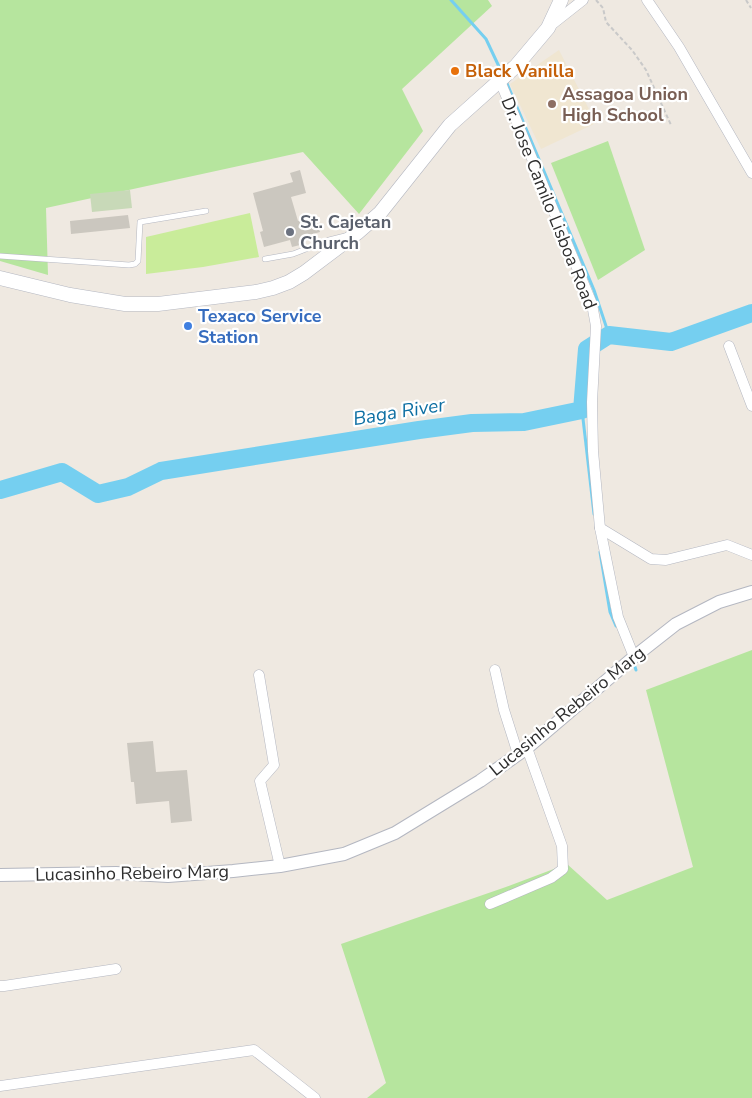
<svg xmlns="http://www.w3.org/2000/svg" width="752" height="1098" font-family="'Nunito Sans',sans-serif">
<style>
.education{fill:#f0e6d1}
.green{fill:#b6e59e}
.cemetery{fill:#c8d9b8}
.pitch{fill:#c9ec9a}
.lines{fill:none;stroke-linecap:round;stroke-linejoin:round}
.stream{stroke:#75cff0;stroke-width:3}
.river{stroke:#75cff0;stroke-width:18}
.building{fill:#cbc7bf}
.service-casing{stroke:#b4b7c1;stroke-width:6}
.minor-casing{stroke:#b4b7c1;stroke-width:11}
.tertiary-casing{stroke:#b4b7c1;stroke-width:14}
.secondary-casing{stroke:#b4b7c1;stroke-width:15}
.path{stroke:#c9c9c9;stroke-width:2;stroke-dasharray:4 2.5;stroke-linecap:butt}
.service{stroke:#fff;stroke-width:5}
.minor{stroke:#fff;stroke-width:10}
.tertiary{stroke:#fff;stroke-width:12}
.secondary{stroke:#fff;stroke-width:14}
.food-dot{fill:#e8710a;stroke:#fff;stroke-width:2}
.education-dot{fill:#8d6e63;stroke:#fff;stroke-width:2}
.worship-dot{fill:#6b7280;stroke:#fff;stroke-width:2}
.shop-dot{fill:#3f7fe0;stroke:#fff;stroke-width:2}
.labels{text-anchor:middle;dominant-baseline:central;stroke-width:4.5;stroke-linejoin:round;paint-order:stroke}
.food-label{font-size:18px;font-weight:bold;fill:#c56008;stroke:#fff;text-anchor:start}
.education-label{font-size:18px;font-weight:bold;fill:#785e54;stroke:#fff;text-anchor:start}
.street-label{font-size:18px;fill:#2e2e2e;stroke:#fff}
.worship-label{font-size:18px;font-weight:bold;fill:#5b616d;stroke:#fff;text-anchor:start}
.shop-label{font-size:18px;font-weight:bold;fill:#366cbe;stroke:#fff;text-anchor:start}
.water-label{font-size:19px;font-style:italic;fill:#0d6fa3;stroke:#fff}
</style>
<rect width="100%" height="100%" fill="#efe9e1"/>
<path class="education" d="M559 50 596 123 541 149 510 84Z"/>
<g class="green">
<path d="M0 0H488L492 6 402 89 423 131 359 214 303 152 46 208 48 275 0 261Z"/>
<path d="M608 141 645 250 598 280 551 163Z"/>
<path d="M752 650V1098H367L386 1083 341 944 503 888 567 864 607 900 693 867 646 690Z"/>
</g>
<path class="cemetery" d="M130 190 132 208 92 212 90 194Z"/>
<path class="pitch" d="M250 213 259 257 203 267 146 274V237Z"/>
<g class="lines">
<g class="stream">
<path d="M451 0 486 39 502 73"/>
<path d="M506 81 594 290 609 335"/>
<path d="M582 410 594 514"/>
<path d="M600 552 610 612 616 626"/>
<path d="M633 661 636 670"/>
</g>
<path class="river" d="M0 490 62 472 98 494 128 487 161 471 419 430 472 423 524 422 582 410 587 349 609 335 671 342 752 313"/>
</g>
<g class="building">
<path d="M300 170 306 193 291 197 298 221 316 216 320 232 302 237 304 244 292 247 290 240 264 247 260 232 263 231 253 193 293 182 290 173Z"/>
<path d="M128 215 130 228 71 234 70 221Z"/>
<path d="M153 741 156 772 187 770 192 821 171 823 169 801 136 804 134 782H131L127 743Z"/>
</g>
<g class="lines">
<g class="service-casing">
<g id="service">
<path d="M0 256 129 265 135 264 138 261 140 222 206 211"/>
<path d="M265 259 293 254 329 240 345 236"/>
</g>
</g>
<g class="minor-casing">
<g id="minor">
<path d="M647 0 679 47 752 173"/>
<path d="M550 26 583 0"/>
<path d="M500 81 592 304 596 326 592 402 593 451 600 528 618 617 634 657"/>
<path d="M729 346 752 406"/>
<path d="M600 528 651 559 666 560 727 545 752 555"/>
<path d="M495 670 504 710 518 754"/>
<path d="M259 675 274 765 260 781 280 866"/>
<path d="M490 904 551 878 563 869 562 846 527 748"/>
<path d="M0 986H4L116 969"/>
<path d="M0 1086 254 1050 315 1098"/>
</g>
</g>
<g class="tertiary-casing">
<path id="tertiary" d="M0 875 116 873 168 876 233 871 280 866 344 854 395 833 480 781 527 748 634 657 676 624 719 602 752 592"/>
</g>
<g class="secondary-casing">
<path id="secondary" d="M0 278 70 295 125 304H158L256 292 273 288 289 282 304 273 357 233 380 213 450 125 516 66 548 28 561 0"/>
</g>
<g class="path">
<path d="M596 0 603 8 606 22 632 50 646 70 671 125"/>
<path d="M746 0 751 8"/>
</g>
<use href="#service" class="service"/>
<use href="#minor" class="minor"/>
<use href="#tertiary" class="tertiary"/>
<use href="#secondary" class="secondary"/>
</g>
<circle class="food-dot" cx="455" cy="71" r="5"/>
<circle class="education-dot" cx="552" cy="104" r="5"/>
<circle class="worship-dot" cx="290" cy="232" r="5"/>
<circle class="shop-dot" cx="188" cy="326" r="5"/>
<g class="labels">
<g class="food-label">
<text x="465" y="71">Black Vanilla</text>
</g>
<g class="education-label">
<text x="562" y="94">Assagoa Union<tspan x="562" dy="21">High School</tspan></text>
</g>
<g class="street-label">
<text transform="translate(549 203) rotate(68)">Dr. Jose Camilo Lisboa Road</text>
<text transform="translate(567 711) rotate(-39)">Lucasinho Rebeiro Marg</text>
<text transform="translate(132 873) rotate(-1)">Lucasinho Rebeiro Marg</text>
</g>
<g class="worship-label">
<text x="300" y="222">St. Cajetan<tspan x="300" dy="21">Church</tspan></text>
</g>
<g class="shop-label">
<text x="198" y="316">Texaco Service<tspan x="198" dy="21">Station</tspan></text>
</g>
<g class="water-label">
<text transform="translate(399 412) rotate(-9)">Baga River</text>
</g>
</g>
</svg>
